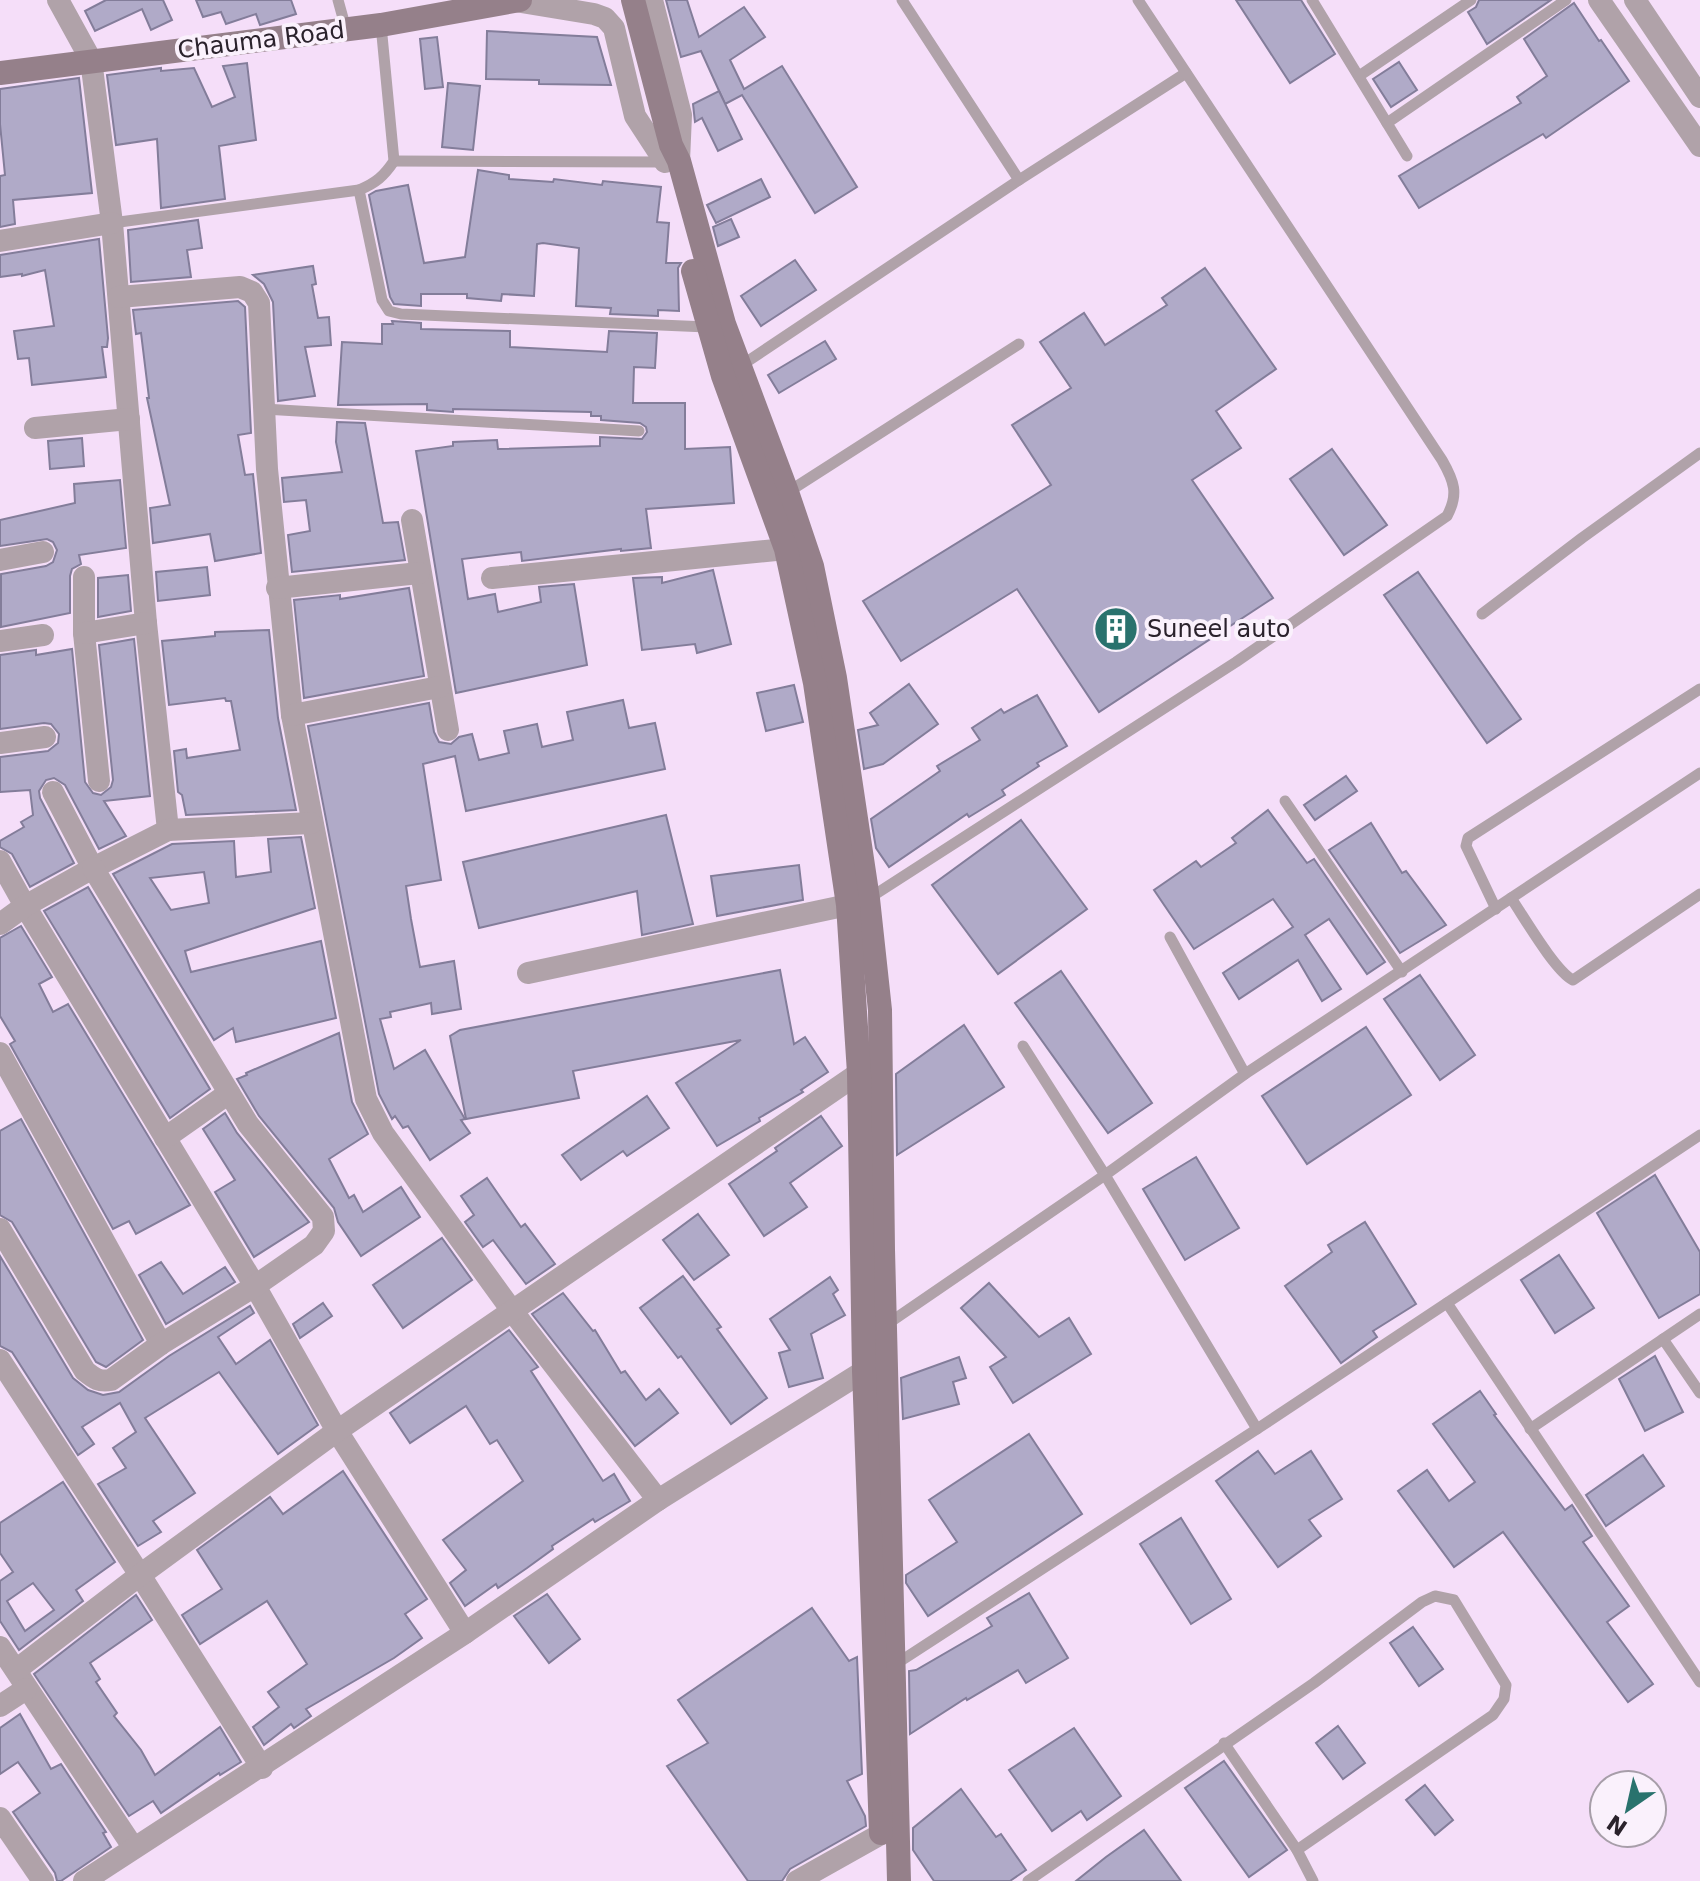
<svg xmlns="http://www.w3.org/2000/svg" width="1700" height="1881" font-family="'DejaVu Sans',sans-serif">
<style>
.building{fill:#b0aac8;stroke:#837d9a;stroke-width:2;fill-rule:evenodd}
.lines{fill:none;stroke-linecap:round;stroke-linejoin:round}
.lane{stroke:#b0a2a9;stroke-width:11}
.street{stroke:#b0a2a9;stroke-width:22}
.secondary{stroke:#95808a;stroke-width:24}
.labels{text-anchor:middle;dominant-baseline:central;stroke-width:8;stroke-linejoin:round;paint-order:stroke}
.street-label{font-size:24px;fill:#2a222c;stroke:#faf1fc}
.poi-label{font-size:24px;fill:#2a222c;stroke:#faf1fc;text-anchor:start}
</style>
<rect width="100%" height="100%" fill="#f5def9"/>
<g class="building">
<path d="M106 0H163L172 20 151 30 142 9 95 31 85 11Z"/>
<path d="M196 0H291L296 14 260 25 256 14 226 24 221 12 203 17Z"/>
<path d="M666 0H687L699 37 744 7 765 37 730 60 744 89 782 66 857 187 815 213 742 95 725 104 701 51 681 57Z"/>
<path d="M1236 0H1301L1335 54 1290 83Z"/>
<path d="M1479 0H1551L1487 44 1468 12 1476 7Z"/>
<path d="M1574 3 1599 41 1601 40 1629 81 1546 138 1543 134 1419 208 1399 176 1521 103 1517 97 1547 76 1524 39Z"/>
<path d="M487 31 597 37 611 85 539 84V80L486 79Z"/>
<path d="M437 37 443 87 425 89 420 39Z"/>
<path d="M1399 62 1417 90 1391 107 1373 79Z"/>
<path d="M247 63 256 140 219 146 225 199 161 208 157 139 116 145 107 75 161 68V71L194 68 212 107 235 97 223 66Z"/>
<path d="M79 78 92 193 13 200 15 224 0 227V176L5 175 0 124V89Z"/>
<path d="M448 83 480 86 473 150 442 147Z"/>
<path d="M719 91 742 139 718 151 702 118 695 122 693 104Z"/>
<path d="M478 170 509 175V179L553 182 554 179 602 185 603 181 661 187 657 222 669 223 666 263H681L678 268 679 311 658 310V316L610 314 611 308 576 306 579 248 543 243 537 244 534 296 502 294 501 301 467 298V294H421V306L394 304 390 297 369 195 376 191 408 185 424 263 465 257Z"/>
<path d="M761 179 770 197 716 223 707 205Z"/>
<path d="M731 219 739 237 718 246 713 227Z"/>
<path d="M198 220 202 248 187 250 191 277 131 282 128 230Z"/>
<path d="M99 239 108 338 107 347H102L106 377 32 385 29 358 18 359 14 331 54 326 45 270 22 276V274L0 277V255Z"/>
<path d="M795 260 816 290 761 326 741 296Z"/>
<path d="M313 266 316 284 312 285 318 318 329 317 331 345 305 347 315 396 278 401 273 302 264 284 253 275Z"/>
<path d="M1205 268 1276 369 1216 411 1241 448 1192 480 1273 598 1099 712 1017 589 901 661 863 601 1051 485 1012 425 1071 388 1040 342 1084 313 1105 345 1167 305 1162 298Z"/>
<path d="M238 301 245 307 251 433 238 435 245 475 253 474 261 553 215 561 210 534 153 543 150 508 170 505 147 398H149L141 333 136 334 133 310Z"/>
<path d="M392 321 421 323V329L510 331V347L607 352 609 331 657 333 655 368 634 367 633 403H685V449L730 447 734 503 646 509 651 548 621 551V549L522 561 521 552 462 559 468 599 495 594 498 612 541 602 539 587 574 584 587 665 456 693 416 451 453 446V442L497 440 498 449 600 446V437L642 439 647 432 646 427 640 423 601 420V416H591V412L453 409V412L427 410V404L338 405 342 342 382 344V324H393Z"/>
<path d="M825 341 836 359 779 393 768 375Z"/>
<path d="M337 422 365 423 383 523 398 522 405 560 292 572 288 535 310 531 306 500 284 502 282 478 342 472 336 442Z"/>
<path d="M82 438 84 466 50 469 48 441Z"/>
<path d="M1332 449 1387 525 1344 555 1290 479Z"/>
<path d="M120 480 126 548 79 555 81 564 72 569 70 576V613L1 627V574L46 566 53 562 57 550 53 542 47 539 0 546V520L75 503 74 484Z"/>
<path d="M207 567 210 595 158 601 156 572Z"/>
<path d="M713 570 731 644 697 653 695 644 642 650 633 578 662 577V583Z"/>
<path d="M1418 572 1521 719 1487 743 1384 595Z"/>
<path d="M128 575 131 611 98 617V578Z"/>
<path d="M409 588 424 676 304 698 294 600 340 595V599Z"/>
<path d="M269 630 278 718 296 810 186 815 182 795 178 792 174 751 186 749 187 758 240 750 231 701H226L225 698 169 705 162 641 215 636V632Z"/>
<path d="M134 639 150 796 104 801 126 836 99 849 65 785 54 778 46 780 39 791 40 798 74 863 30 887 12 854 0 847V841L24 827 21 822 33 815 30 790 0 792V757L48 751 58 743 59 734 51 724 44 723 0 729V655L36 650V655L72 649 85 782 93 793 101 795 111 787 113 780 99 645Z"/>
<path d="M909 684 938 724 883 764 864 769 858 730 878 725 870 713Z"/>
<path d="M794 685 803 722 766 731 757 693Z"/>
<path d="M1037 695 1067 746 1037 763 1039 766 1002 790 1005 795 969 817 967 814 889 867 876 848 871 819 940 771 937 766 980 740 972 728 1001 709 1004 713Z"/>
<path d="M623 700 629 728 655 723 665 769 466 811 455 756 423 764 441 880 406 886 411 919 420 967 454 961 461 1009 432 1014 431 1003 390 1012 391 1017 380 1019 394 1069 425 1050 465 1119 461 1120 470 1133 430 1160 408 1126 403 1128 395 1116 392 1119 379 1094 308 726 429 703 434 732 439 742 451 744 459 737 472 734 479 760 509 753 504 731 537 724 542 747 573 740 567 712Z"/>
<path d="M1346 776 1357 791 1315 820 1304 805Z"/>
<path d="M1268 810 1307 863 1314 859 1385 962 1367 974 1329 919 1305 935 1341 989 1322 1001 1298 960 1239 999 1223 973 1293 927 1273 899 1194 949 1154 890 1196 861 1201 867 1236 843 1232 838Z"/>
<path d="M666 815 693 924 642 935 637 891 479 928 463 862Z"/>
<path d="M1021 820 1087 909 998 974 932 885Z"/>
<path d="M1371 823 1402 873 1406 871 1446 925 1400 953 1329 850Z"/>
<path d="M301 837 315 908 185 951 191 972 321 941 336 1018 236 1042 233 1028 214 1040 113 874 172 844 234 841 236 877 271 872 268 839ZM204 872 209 903 171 910 150 878Z"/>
<path d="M799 865 803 900 717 916 711 876Z"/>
<path d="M88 887 210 1089 170 1118 44 911Z"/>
<path d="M21 926 52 977 39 984 53 1012 68 1004 190 1205 136 1234 129 1221 113 1229 10 1044 15 1041 0 1016V938Z"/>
<path d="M780 970 794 1044 805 1037 828 1072 801 1090 803 1092 759 1118 760 1121 717 1146 676 1083 741 1040 573 1071 579 1098 466 1119 450 1036 460 1030Z"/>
<path d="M1061 971 1152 1103 1108 1133 1015 1003Z"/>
<path d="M1420 975 1475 1055 1440 1080 1384 999Z"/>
<path d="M964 1025 1004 1087 897 1155 896 1074Z"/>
<path d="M1366 1027 1411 1095 1307 1164 1262 1096Z"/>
<path d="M339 1033 352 1102 368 1134 329 1159 349 1198 354 1195 363 1212 401 1187 420 1217 361 1256 338 1222 334 1208 259 1116 237 1079 247 1075 246 1073Z"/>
<path d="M647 1096 669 1128 627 1156 623 1151 581 1180 562 1155Z"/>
<path d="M225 1113 237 1133 309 1222 254 1257 215 1192 235 1180 203 1129Z"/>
<path d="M821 1116 842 1146 790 1183 807 1207 764 1236 729 1184 777 1151 775 1148Z"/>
<path d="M21 1119 143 1340 106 1367 96 1362 12 1222 0 1215V1131Z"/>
<path d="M1196 1157 1239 1228 1185 1260 1143 1189Z"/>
<path d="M1655 1175 1700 1252V1294L1659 1318 1597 1213Z"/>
<path d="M487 1178 521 1227 525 1224 555 1264 526 1284 493 1240 483 1247 465 1222 474 1215 461 1196Z"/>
<path d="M698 1214 729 1255 694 1280 663 1240Z"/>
<path d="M1365 1222 1416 1304 1373 1331 1377 1337 1341 1363 1285 1286 1332 1252 1328 1245Z"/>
<path d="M442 1238 472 1280 403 1328 373 1285Z"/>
<path d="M1559 1255 1594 1308 1555 1333 1521 1280Z"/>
<path d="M0 1256 73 1378 88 1390 103 1395 119 1392 169 1356 250 1306 254 1313 218 1337 236 1364 270 1340 318 1425 278 1454 219 1372 145 1418 195 1493 153 1521 161 1532 138 1546 98 1484 126 1468 113 1448 136 1432 120 1403 82 1427 94 1444 78 1455 12 1352 0 1346Z"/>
<path d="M161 1262 183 1294 225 1267 235 1282 166 1324 139 1275Z"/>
<path d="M683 1276 721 1327 717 1329 767 1398 731 1424 681 1356 678 1358 640 1308Z"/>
<path d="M830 1277 838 1290 833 1294 845 1315 811 1334 823 1378 789 1387 779 1353 790 1350 770 1319Z"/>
<path d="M989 1283 1039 1337 1069 1318 1091 1354 1013 1403 990 1367 1006 1357 961 1308Z"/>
<path d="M563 1293 593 1331 595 1330 621 1373 625 1371 646 1400 659 1389 678 1413 635 1446 532 1314Z"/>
<path d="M323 1303 332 1316 300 1338 293 1324Z"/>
<path d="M509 1330 538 1367 531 1371 603 1481 614 1474 630 1501 595 1522 593 1519 552 1546 553 1549 527 1568 498 1588 496 1584 465 1606 450 1583 466 1570 443 1540 523 1481 497 1440 490 1444 466 1406 410 1443 390 1413Z"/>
<path d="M1655 1356 1683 1412 1645 1431 1619 1379Z"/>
<path d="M959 1357 966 1378 953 1382 959 1404 903 1419 901 1378Z"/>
<path d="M1480 1391 1496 1414 1494 1415 1565 1510 1572 1505 1592 1536 1583 1542 1629 1606 1607 1622 1653 1684 1628 1702 1503 1532 1454 1567 1398 1491 1427 1470 1449 1501 1475 1482 1433 1424Z"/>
<path d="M1029 1434 1082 1514 928 1616 906 1583V1575L957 1542 929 1500Z"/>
<path d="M1258 1451 1275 1474 1311 1451 1342 1499 1309 1520 1321 1536 1278 1567 1216 1481Z"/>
<path d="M1643 1455 1664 1486 1606 1526 1586 1495Z"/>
<path d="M343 1471 427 1599 405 1614 422 1638 394 1658 306 1709 311 1716 294 1728 291 1724 264 1745 253 1727 279 1707 268 1692 307 1664 267 1601 200 1644 182 1615 222 1589 197 1550 270 1497 283 1514Z"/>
<path d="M63 1482 115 1562 76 1590 83 1601 19 1650 0 1621V1581L13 1572 0 1553V1523ZM33 1583 54 1610 25 1631 7 1601Z"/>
<path d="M1181 1518 1231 1599 1191 1624 1140 1544Z"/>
<path d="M1029 1593 1068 1658 1026 1683 1018 1670 967 1700 966 1698 910 1734 909 1671 916 1670 992 1626 987 1618Z"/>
<path d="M547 1594 580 1639 549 1663 514 1616Z"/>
<path d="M136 1595 152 1620 90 1663 100 1679 96 1682 117 1713 114 1716 141 1750 155 1775 220 1727 241 1762 220 1775 219 1773 161 1813 153 1801 129 1816 34 1674Z"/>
<path d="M812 1608 849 1661 857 1657 862 1774 847 1781 865 1816 866 1826 790 1869 782 1881H748L667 1766 708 1743 678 1700Z"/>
<path d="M1413 1627 1443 1669 1419 1686 1390 1643Z"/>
<path d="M20 1714 51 1769 61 1764 106 1832 103 1833 111 1847 61 1881H57L55 1873 13 1812 40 1793 18 1762 0 1774V1728Z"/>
<path d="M1338 1726 1365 1763 1343 1779 1316 1743Z"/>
<path d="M1074 1728 1121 1796 1087 1820 1081 1811 1052 1831 1009 1770Z"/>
<path d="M1224 1761 1287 1850 1249 1877 1185 1788Z"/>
<path d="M1425 1785 1453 1820 1435 1835 1406 1800Z"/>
<path d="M961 1789 996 1837 1001 1834 1026 1870 1010 1881H934L913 1850V1828Z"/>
<path d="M1144 1830 1181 1881H1076L1106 1857Z"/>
</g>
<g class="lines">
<g class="lane">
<path d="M338 0 346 29"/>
<path d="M902 0 1019 180"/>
<path d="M1312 0 1407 156"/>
<path d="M1359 76 1471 0"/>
<path d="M1387 123 1566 0"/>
<path d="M394 161 664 162"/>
<path d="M359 190 382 300 389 311 401 314 707 327"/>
<path d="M112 223 359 190C376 183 384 176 394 161L381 25"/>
<path d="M739 367 1019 180 1186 73"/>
<path d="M264 409 639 431"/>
<path d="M788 492 1019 344"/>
<path d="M1482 614 1582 538 1700 453"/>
<path d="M1285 801 1402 972"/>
<path d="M1511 898C1524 917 1555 971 1573 980L1700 894"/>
<path d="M868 899 1236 662 1447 516C1459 494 1454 481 1442 460L1138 0"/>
<path d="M1496 909 1466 846 1468 838 1700 689"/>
<path d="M1170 937 1245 1074"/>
<path d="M1023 1046 1105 1175 1257 1429"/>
<path d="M1447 1303 1700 1682"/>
<path d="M886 1325 1105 1175 1245 1074 1700 773"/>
<path d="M1663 1339 1700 1393"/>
<path d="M1530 1429 1700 1314"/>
<path d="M896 1664 1257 1429 1700 1135"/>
<path d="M1224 1743 1297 1850 1313 1881"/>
<path d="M1028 1881 1314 1683 1422 1602 1435 1596 1454 1600 1506 1685 1504 1699 1493 1715 1297 1850"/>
</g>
<g class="street">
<path d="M58 0 91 60 112 223 146 623 168 830"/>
<path d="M652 0 681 115 679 161"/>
<path d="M1599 0 1700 146"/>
<path d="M1635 0 1700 97"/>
<path d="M515 1 594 14 605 18 614 28 635 116 665 162"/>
<path d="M0 241 112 223"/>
<path d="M119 297 240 287 252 292 259 303 267 469 292 715 366 1099 383 1133 513 1312 658 1500"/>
<path d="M35 428 129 419"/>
<path d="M412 520 448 730"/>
<path d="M0 560 43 552"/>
<path d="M84 577V633L99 781"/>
<path d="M492 578 786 549"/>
<path d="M277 588 419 573"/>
<path d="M84 633 146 623"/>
<path d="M0 641 43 635"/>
<path d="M292 715 439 687"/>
<path d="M0 743 45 737"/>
<path d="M53 792 90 863"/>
<path d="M0 861 25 906 255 1286 337 1431 465 1633"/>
<path d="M0 924 25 906 93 868 168 830 311 823"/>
<path d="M528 973 848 905"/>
<path d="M0 1053 161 1344"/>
<path d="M165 1138 229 1093"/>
<path d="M0 1229 85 1371C95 1379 99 1382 111 1380L161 1344 255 1286 314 1245 324 1231 323 1217 248 1124 93 868"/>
<path d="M0 1360 140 1575 262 1768"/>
<path d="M0 1647 133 1847"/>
<path d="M16 1670 140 1575 337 1431 859 1073 871 1069"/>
<path d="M0 1706 26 1689"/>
<path d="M0 1818 43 1881"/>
<path d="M84 1881 465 1633 658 1500 864 1371 880 1369"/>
<path d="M797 1881 897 1825"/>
</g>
<g class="secondary">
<path d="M633 0 671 145 679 161 724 324 787 492 812 566 835 678 868 899 880 1010 883 1250 899 1881"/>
<path d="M0 73 381 25 520 0"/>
<path d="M693 271 723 376 786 549 815 683 848 905 859 1073 864 1371 881 1833"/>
</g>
</g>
<defs>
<g id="building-disc" transform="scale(2.3)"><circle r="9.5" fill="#29726d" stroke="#faf1fc"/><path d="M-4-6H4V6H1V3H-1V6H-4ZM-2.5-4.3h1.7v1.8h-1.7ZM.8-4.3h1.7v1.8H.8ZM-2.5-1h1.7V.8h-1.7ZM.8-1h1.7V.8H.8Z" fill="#fff"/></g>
</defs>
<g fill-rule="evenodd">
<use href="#building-disc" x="1116" y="629"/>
</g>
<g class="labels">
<g class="street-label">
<text transform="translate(261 40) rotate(-7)">Chauma Road</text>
</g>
<g class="poi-label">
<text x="1147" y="629">Suneel auto</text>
</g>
</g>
<g transform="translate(1628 1809) rotate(214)"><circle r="38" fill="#faf1fc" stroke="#a79ea9" stroke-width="2"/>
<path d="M0-6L14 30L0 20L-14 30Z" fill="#29726d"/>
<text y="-12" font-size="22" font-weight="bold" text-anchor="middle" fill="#2a222c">N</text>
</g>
</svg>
